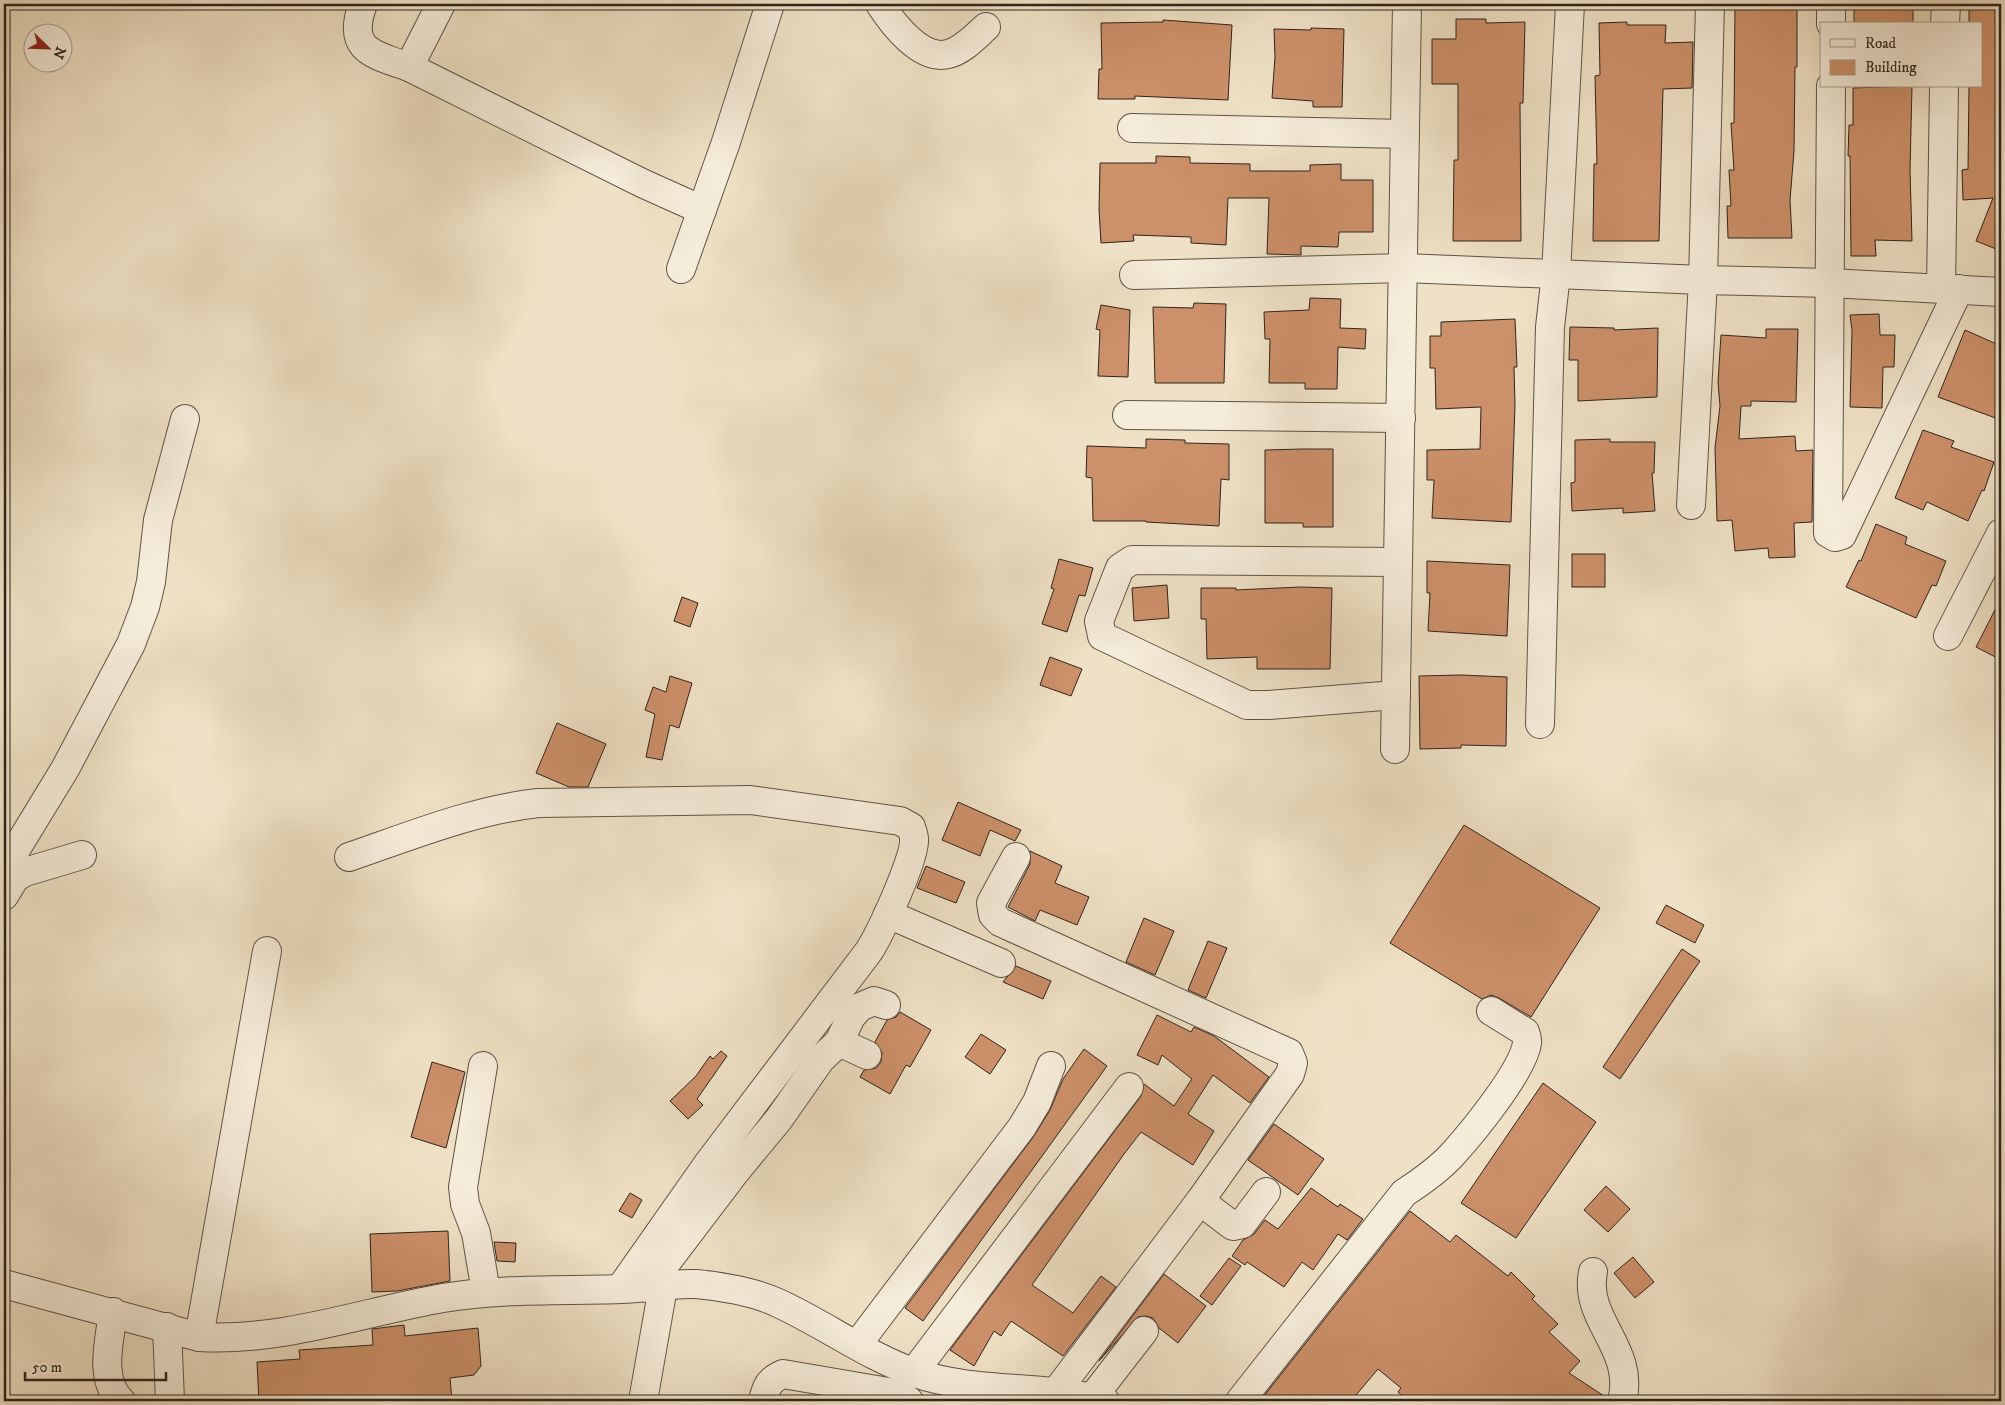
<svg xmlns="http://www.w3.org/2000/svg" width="2005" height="1405" font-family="'IM FELL DW Pica',serif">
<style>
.building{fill:#cc906a;stroke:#2f241d}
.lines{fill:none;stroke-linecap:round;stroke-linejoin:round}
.minor-casing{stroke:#5f5347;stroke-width:30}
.minor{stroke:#f5ecd9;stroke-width:28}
</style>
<rect width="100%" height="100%" fill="#efe1c5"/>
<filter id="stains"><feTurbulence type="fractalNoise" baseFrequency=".004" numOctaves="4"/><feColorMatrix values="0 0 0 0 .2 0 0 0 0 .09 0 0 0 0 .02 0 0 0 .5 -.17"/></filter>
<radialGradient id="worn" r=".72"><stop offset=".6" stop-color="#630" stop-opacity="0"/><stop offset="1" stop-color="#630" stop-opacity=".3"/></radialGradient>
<g class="building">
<path d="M1735 4H1797V67H1795L1794 151 1790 200 1792 238H1728L1727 206H1731L1729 170H1734L1731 123H1734Z"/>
<rect x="1854" y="4" width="59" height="20"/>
<path d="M1969 4H1998L1996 90 2001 251 1976 241 1993 198 1963 200 1962 170 1968 169 1969 86H1981V24H1969Z"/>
<path d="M1456 19H1486V23L1525 22 1523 103H1520L1521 241H1453L1454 160H1458V84H1432V39H1456Z"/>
<path d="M1163 20 1232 25 1228 100 1135 96V99H1098L1099 69H1102L1101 23 1163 22Z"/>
<path d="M1627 22V25H1666L1665 43 1693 42 1692 88 1663 89 1659 241H1593L1594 164H1597L1595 76 1600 75 1599 23Z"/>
<path d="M1311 28 1344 29 1342 107H1313V101L1272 98 1275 57 1274 29 1311 30Z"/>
<path d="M1912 86 1910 170 1912 241 1875 240 1876 256H1851L1850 156H1848L1849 125H1853V88Z"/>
<path d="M1156 156 1190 157V163L1250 164V171H1310V165L1341 164V180H1373V232H1339L1338 247 1301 246V255L1267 254 1269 198H1228L1226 245 1191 243V237L1133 235 1134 241 1101 243 1099 210 1100 163H1156Z"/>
<path d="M1310 298 1341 299 1340 328 1366 329 1365 349 1338 347 1337 389H1305V383H1269L1270 339H1265L1264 312 1309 310Z"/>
<path d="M1194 303 1226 304 1224 383H1155L1153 307 1193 308Z"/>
<path d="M1101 305 1130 310 1128 377 1098 376 1100 330 1096 329Z"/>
<path d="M1879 314 1880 335H1895L1894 367H1883L1882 408 1850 407 1852 330 1850 315Z"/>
<path d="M1515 319 1517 367H1514L1515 405 1511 522 1432 518 1434 480H1427V450L1480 449 1481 407 1436 409 1435 368H1430V336H1441V322Z"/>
<path d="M1570 327 1614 328V330L1658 328 1657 397 1578 401V360H1569Z"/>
<path d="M1766 329H1798L1796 402 1751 401V406H1741L1739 439 1795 436 1796 451 1813 450 1812 522 1794 523 1795 557 1769 558 1768 548 1735 551 1732 520 1717 521 1715 448 1720 406 1718 382 1721 335 1766 338Z"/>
<path d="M1965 330 2001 346V420L1938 397Z"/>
<path d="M1923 430 1954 441 1951 447 1994 462 1984 491 1982 490 1968 521 1927 502 1923 510 1895 498Z"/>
<path d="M1146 439 1185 440V443L1229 444V480L1221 479 1219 526 1146 522V521H1093L1092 478 1086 477 1087 446 1146 448Z"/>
<path d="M1610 439V442H1655L1654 473H1652L1655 511 1623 513V508L1572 511 1571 483 1575 482V440Z"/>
<path d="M1303 449H1333V527H1303V523H1265V450Z"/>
<path d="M1876 524 1907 537 1905 544 1946 561 1936 586 1932 585 1916 618 1846 587 1859 560 1861 561Z"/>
<rect x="1572" y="554" width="33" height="33"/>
<path d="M1059 559 1093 568 1085 596 1079 595 1067 632 1042 624 1054 589 1051 588Z"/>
<path d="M1427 561 1510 565 1507 636 1428 631 1430 593H1427Z"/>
<path d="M1167 585 1169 618 1134 621 1132 588Z"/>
<path d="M1300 587 1332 588 1330 669H1257V657L1207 659 1206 619H1201V588H1236V590Z"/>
<path d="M682 597 698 603 690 627 674 621Z"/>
<path d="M2001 598V660L1976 647Z"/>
<path d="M1050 657 1082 669 1071 696 1040 685Z"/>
<path d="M1461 675 1507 677 1506 746 1461 745V748L1420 749 1419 676Z"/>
<path d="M670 676 692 683 679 728 670 725 662 760 646 757 655 714 645 710 653 687 666 692Z"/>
<path d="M557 723 606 744 588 787H569L536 773Z"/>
<path d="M958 802 1021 830 1015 841 990 830 980 856 942 840Z"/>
<path d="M1464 825 1600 908 1531 1017 1499 998 1491 995 1482 999 1390 943Z"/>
<path d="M1030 851 1062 866 1055 883 1089 897 1077 925 1040 910 1035 921 1008 907 1030 864Z"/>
<path d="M926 866 965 882 956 903 917 888Z"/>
<path d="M1666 905 1704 925 1695 943 1656 923Z"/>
<path d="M1144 918 1174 931 1155 975 1126 962Z"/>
<path d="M1208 941 1227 948 1206 998 1188 990Z"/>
<path d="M1682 949 1700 961 1620 1079 1603 1067Z"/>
<path d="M1016 966 1051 981 1043 999 1003 982Z"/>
<path d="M900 1012 931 1030 910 1067 906 1065 890 1094 860 1077 864 1070 876 1068 881 1062 882 1053 875 1042 887 1020 896 1017Z"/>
<path d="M1157 1015 1191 1032 1194 1027 1214 1036 1269 1077 1250 1103 1213 1075 1188 1114 1214 1131 1193 1165 1141 1132 1124 1154 1032 1285 1073 1313 1101 1276 1116 1287 1063 1356 1011 1321 1001 1336 994 1331 974 1366 950 1350 1141 1096 1144 1084 1174 1106 1192 1079 1162 1055 1158 1065 1137 1055Z"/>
<path d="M981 1034 1006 1050 990 1074 965 1057Z"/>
<path d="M1084 1049 1107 1066 923 1321 905 1308 1034 1136 1050 1110 1063 1079Z"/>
<path d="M721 1051 727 1056 697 1099 703 1105 688 1119 670 1101 696 1076 710 1056 713 1059Z"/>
<path d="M432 1062 465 1072 446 1148 411 1137Z"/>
<path d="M1543 1083 1596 1122 1516 1238 1461 1203Z"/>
<path d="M1274 1124 1324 1159 1298 1195 1248 1160Z"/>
<path d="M1606 1186 1630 1209 1608 1232 1584 1210Z"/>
<path d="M1311 1188 1338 1207 1340 1204 1363 1219 1347 1240 1338 1234 1313 1270 1302 1262 1284 1287 1247 1262 1245 1265 1232 1256 1243 1240 1254 1234 1265 1220 1278 1229Z"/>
<path d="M630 1193 642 1200 632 1218 619 1211Z"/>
<path d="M1410 1211 1450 1242 1456 1235 1508 1276 1511 1272 1535 1296 1532 1299 1558 1324 1549 1332 1580 1361 1569 1373 1607 1398V1401H1407L1398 1392 1401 1388 1378 1369 1351 1401H1260Z"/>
<path d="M448 1231 450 1281 397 1291 372 1292 370 1234Z"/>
<path d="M494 1242 516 1243 515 1262 497 1261Z"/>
<path d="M1633 1257 1654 1282 1635 1298 1614 1273Z"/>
<path d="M1229 1258 1241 1266 1212 1305 1200 1296Z"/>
<path d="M1164 1274 1206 1306 1178 1343 1159 1328 1153 1318 1146 1316 1138 1317 1099 1361Z"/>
<path d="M404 1325 405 1336 478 1328 481 1366 474 1375 450 1378 452 1401H259L257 1362 300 1359 299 1350 373 1345 372 1329Z"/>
</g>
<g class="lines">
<g class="minor-casing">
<g id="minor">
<path d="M363 4C346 50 372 54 409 67"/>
<path d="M441 4 409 67 642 183 702 210"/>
<path d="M880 4C893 24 921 61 948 54 962 51 975 37 986 27"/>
<path d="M1831 24V4"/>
<path d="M1945 24 1946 4"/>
<path d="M1831 86 1828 533 1835 537 1842 535 1959 289"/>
<path d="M1132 128 1405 134"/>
<path d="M681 269 726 142 770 4"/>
<path d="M1134 275 1404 268 1703 280 1829 283 2001 292"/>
<path d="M1941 289 1944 86"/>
<path d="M1127 415 1401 418"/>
<path d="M1691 505 1703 280 1710 4"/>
<path d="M1948 636 2001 533"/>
<path d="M1396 695 1268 705H1247L1102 636 1099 621 1120 568 1132 560 1398 562"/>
<path d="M1540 724 1550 327 1556 274 1570 4"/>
<path d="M1395 749 1407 4"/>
<path d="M349 857C410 836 474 810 538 803L750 800 900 821 911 827C912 831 914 835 914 839 916 857 880 934 869 951L707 1165 620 1289"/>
<path d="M1016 857 991 903 993 915 1000 922 1289 1053 1293 1063 1290 1074 1200 1201 1056 1392"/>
<path d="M4 869 65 769 131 644 145 607 151 582 158 520 185 419"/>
<path d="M4 896 15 878 25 872 82 855"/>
<path d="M888 914 1001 963"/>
<path d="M839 1042 867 1055"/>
<path d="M483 1066 463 1187 465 1204 476 1233 486 1292"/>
<path d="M1200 1201 1233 1226 1242 1224 1266 1192"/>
<path d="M1593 1272C1583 1320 1636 1349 1622 1401"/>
<path d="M4 1284 199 1337C282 1342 363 1312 443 1298 502 1288 561 1291 621 1289 646 1288 671 1283 696 1284 721 1286 755 1292 778 1303 824 1324 867 1356 915 1373 977 1394 1043 1384 1105 1401"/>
<path d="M647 1288 736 1171 779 1119 821 1059 839 1042 851 1017 860 1007 874 1001 886 1005"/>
<path d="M113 1312C110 1339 98 1379 121 1401"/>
<path d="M167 1327 170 1401"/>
<path d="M199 1337 267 951"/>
<path d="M857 1345 1022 1127 1037 1102 1051 1066"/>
<path d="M914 1372 1129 1087"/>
<path d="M1092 1398 1144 1331"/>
<path d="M643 1401 663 1287"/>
<path d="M763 1401C766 1387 769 1380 783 1374L900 1394 909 1401"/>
<path d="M1240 1401 1404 1193C1421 1182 1438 1170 1452 1155 1472 1133 1523 1071 1527 1043 1528 1040 1526 1035 1525 1032L1491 1011"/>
</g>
</g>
<use href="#minor" class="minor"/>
</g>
<rect width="2005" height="1405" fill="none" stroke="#efe1c5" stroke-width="20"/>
<rect x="5" y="5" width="1995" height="1395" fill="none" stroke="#2f241d" stroke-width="2.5"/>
<rect x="10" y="10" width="1985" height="1385" fill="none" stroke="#2f241d"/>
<rect x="1820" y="22" width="162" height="65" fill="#f5ecd9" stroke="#a69c8e"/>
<rect x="1830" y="39" width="25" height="8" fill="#f5ecd9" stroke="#a69c8e"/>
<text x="1865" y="48" font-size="15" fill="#2f241d">Road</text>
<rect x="1830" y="60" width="25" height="15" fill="#cc906a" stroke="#a69c8e"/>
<text x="1865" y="72" font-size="15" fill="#2f241d">Building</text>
<g transform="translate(48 48) rotate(113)"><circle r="24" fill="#f5ecd9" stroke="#a69c8e"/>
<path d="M0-4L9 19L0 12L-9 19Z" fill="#8f2418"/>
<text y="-8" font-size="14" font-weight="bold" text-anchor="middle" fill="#2f241d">N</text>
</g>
<path d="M25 1372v8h141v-8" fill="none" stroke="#2f241d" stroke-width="2.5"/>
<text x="32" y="1372" font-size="15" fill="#2f241d" stroke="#f5ecd9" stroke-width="4" paint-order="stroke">50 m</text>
<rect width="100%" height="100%" filter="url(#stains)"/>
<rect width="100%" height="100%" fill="url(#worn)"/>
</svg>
